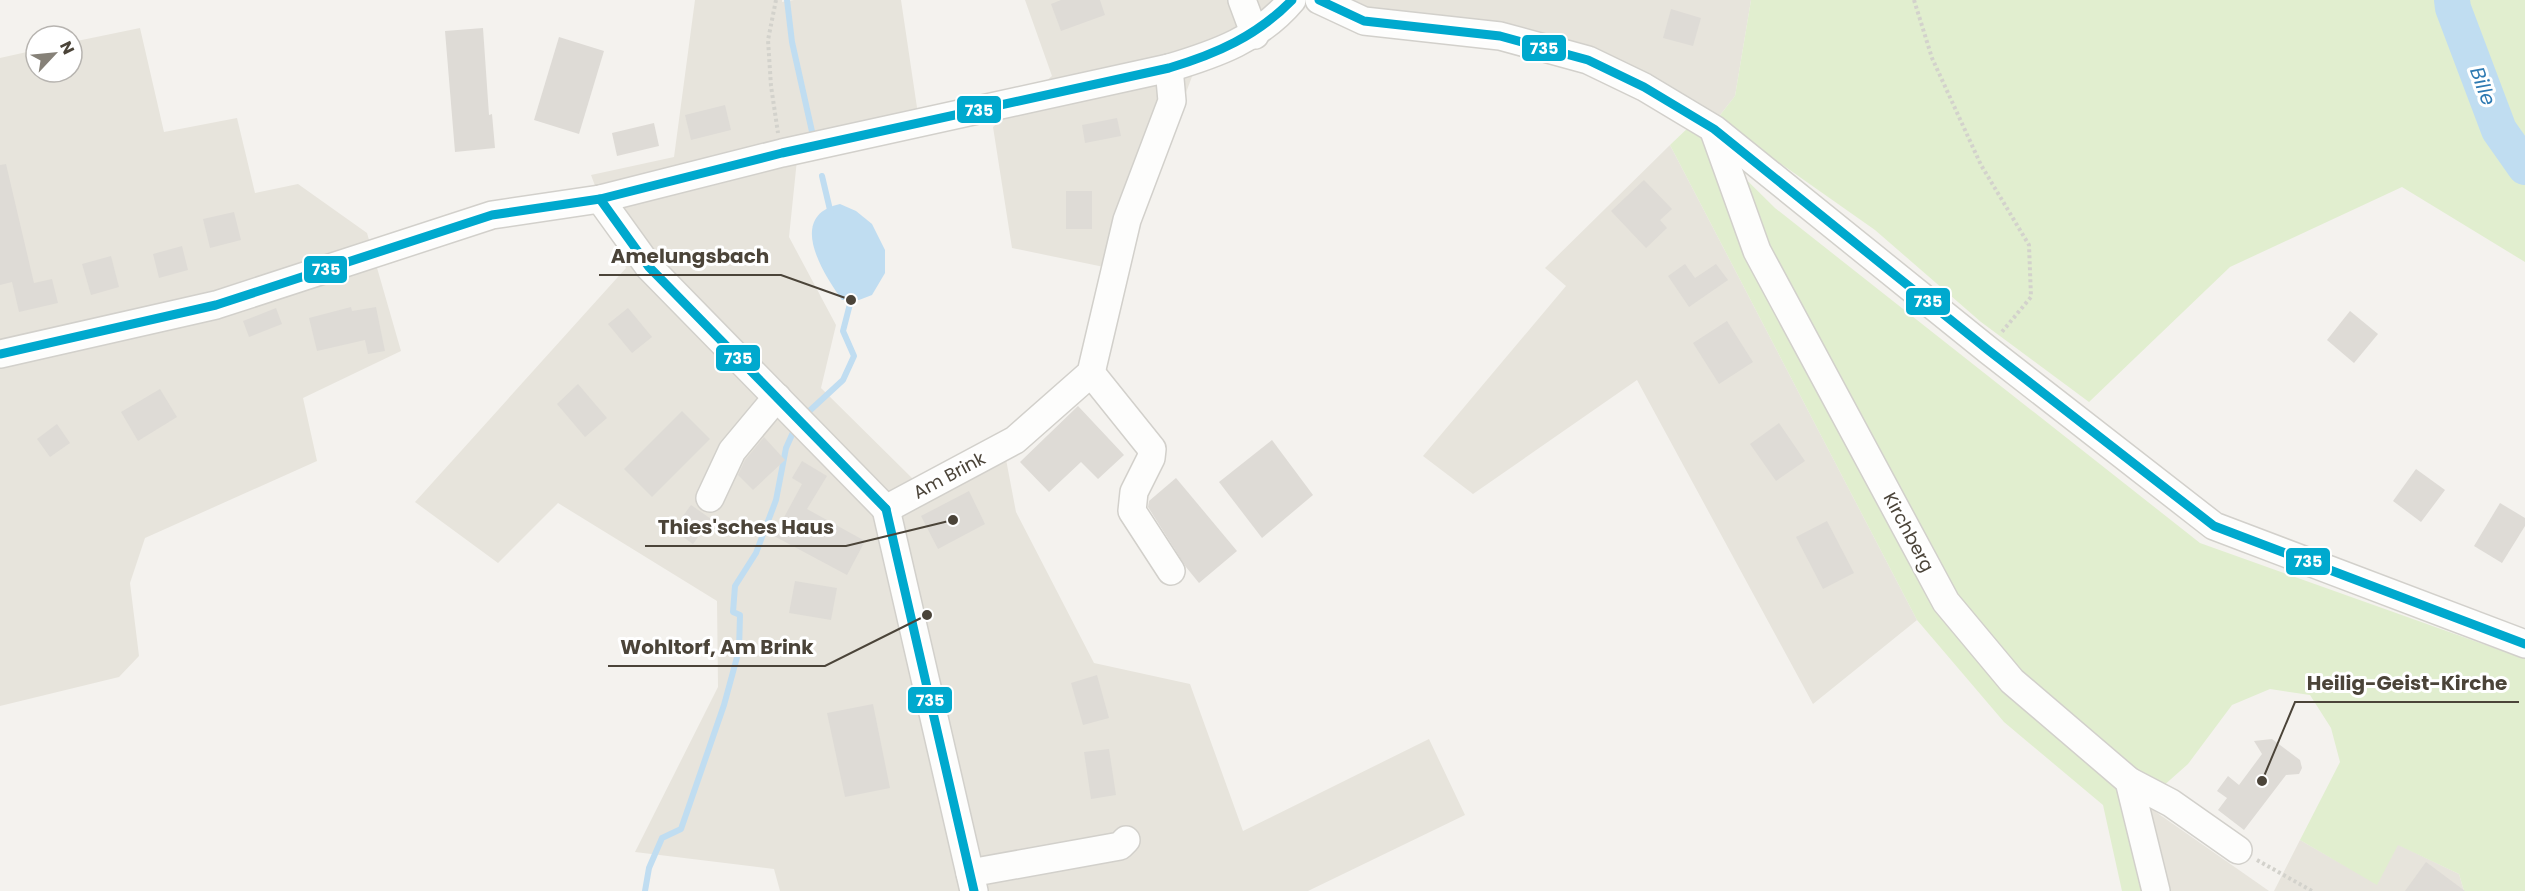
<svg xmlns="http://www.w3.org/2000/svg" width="2525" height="891" font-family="Poppins,sans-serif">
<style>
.residential{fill:#e7e4dc}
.green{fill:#e1eecf}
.water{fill:#c0ddf1}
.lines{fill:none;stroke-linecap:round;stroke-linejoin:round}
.stream{stroke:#c0ddf1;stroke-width:6}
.river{stroke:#c0ddf1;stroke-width:36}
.building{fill:#dedbd6}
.minor-casing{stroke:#d2d0cb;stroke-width:30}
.path{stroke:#d3d2cc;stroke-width:4;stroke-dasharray:3 3;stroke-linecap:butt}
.minor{stroke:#fdfdfc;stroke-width:27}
.bus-1-casing{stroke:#fff;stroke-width:14}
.bus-1{stroke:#00a9ce;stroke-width:9}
.labels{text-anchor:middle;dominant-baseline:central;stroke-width:6;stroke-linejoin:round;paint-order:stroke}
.street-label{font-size:18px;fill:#4b4439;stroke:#fff}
.water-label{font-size:20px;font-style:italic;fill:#2e7ab2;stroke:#fff}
.leader{fill:none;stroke:#4b4439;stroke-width:2}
.callout-dot{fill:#4b4439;stroke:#fff;stroke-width:2}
.callout-label{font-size:20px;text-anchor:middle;font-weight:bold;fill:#4b4439;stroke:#fff;stroke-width:6;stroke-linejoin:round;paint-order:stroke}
.line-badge{stroke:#fff;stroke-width:2}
.badge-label{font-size:16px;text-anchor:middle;font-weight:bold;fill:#fff}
</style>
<rect width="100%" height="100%" fill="#f4f2ee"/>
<g class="residential">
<path d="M695 0H782V2L794 0H901L919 121 798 150 789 237 836 325 821 388 913 479 1001 433 1016 512 1094 663 1190 684 1243 831 1429 739 1465 815 1308 891H780L774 869 635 852 718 687 717 601 558 503 498 563 415 502 626 268 591 175 674 157Z"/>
<path d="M1025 0H1280L1193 74 1130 241 1104 267 1012 248 993 127 1052 76Z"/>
<path d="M1333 0H1751L1735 96 1717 119 1690 102Z"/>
<path d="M140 28 164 132 237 118 255 193 298 184 367 233 401 351 303 398 317 461 145 538 130 583 139 656 119 677 0 706V58L36 50V72H72V42Z"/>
<path d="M1670 145 1917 620 1813 704 1637 380 1473 494 1423 456 1566 286 1545 268Z"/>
<path d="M2143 803 2269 891H2166Z"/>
<path d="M2300 840 2377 884 2397 844 2459 874 2464 891H2274Z"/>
</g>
<g class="green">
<path d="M1751 0H2525V262L2402 187 2230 267 2089 402 1981 322 1875 230 1717 119 1735 96Z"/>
<path d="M1691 125 1775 208 2200 543 2525 659V891H2464L2459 874 2398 845 2377 885 2300 840 2340 762 2331 728 2310 695 2270 689 2232 705 2188 764 2144 803 2166 891H2122L2103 805 2004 722 1917 620 1670 145Z"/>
</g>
<path class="water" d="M840 204 856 211 872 224 885 250V273L872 295 859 300H842C823 273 786 216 840 204Z"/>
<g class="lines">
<g class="stream">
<path d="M787 0 792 42 813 136"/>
<path d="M822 176 831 214"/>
<path d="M805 415 843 380 854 356 843 331 851 300 850 294"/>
<path d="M645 891 649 868 662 838 681 829 724 705 739 650 740 615 733 612 735 586 756 553 776 500 786 448 795 428"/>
</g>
<path class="river" d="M2452 0 2453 8 2499 130 2525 167"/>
</g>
<g class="building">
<path d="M1061 0H1100L1105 15 1061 31 1051 4Z"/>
<path d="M1671 9 1701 18 1693 46 1663 38Z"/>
<path d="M483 28 489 115 492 114 495 148 455 152 445 31Z"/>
<path d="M559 37 604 51 579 134 534 120Z"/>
<path d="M725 105 731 130 691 140 685 115Z"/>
<path d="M1117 118 1121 136 1085 143 1082 125Z"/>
<path d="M654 123 659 146 617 156 612 133Z"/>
<path d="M6 164 34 283 52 279 58 303 19 312 12 282 0 285V165Z"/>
<path d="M1644 180 1672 209 1660 220 1667 228 1646 248 1611 211Z"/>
<rect x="1066" y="191" width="26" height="38"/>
<path d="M234 212 241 240 210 248 203 219Z"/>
<path d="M182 246 188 270 159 278 153 254Z"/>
<path d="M111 256 119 287 91 295 82 264Z"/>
<path d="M1685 264 1695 278 1716 264 1728 280 1689 307 1668 276Z"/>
<path d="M351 307 352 311 376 307 385 351 368 354 365 340 317 351 309 318Z"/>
<path d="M276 308 282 324 249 337 243 321Z"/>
<path d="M628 308 652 337 632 353 608 324Z"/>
<path d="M2350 311 2378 334 2354 363 2327 340Z"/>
<path d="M1727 321 1753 362 1719 384 1693 343Z"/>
<path d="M578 384 607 418 585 437 557 404Z"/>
<path d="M160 389 177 417 138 441 121 412Z"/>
<path d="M1078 406 1124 455 1098 479 1081 462 1049 492 1020 462Z"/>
<path d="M682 411 710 439 652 497 624 469Z"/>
<path d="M1779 423 1805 461 1776 481 1750 444Z"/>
<path d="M57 424 70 443 50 457 37 439Z"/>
<path d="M764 437 785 460 753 490 738 475 745 460Z"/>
<path d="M1272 440 1313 495 1262 538 1219 482Z"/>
<path d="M802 461 827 476 807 509 865 541 847 575 774 536 802 484 792 478Z"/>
<path d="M2416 469 2445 490 2421 522 2393 501Z"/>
<path d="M1176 478 1237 551 1199 583 1186 567 1148 507 1149 501Z"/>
<path d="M969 491 985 524 938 549 921 516Z"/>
<path d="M2500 503 2525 518V526L2502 563 2474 546Z"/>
<path d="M691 505 711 519 693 544 673 530Z"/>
<path d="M1827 521 1854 573 1823 589 1796 537Z"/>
<path d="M795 581 837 588 831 620 789 613Z"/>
<path d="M1097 675 1109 718 1083 725 1071 683Z"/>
<path d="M873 704 890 788 845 797 827 713Z"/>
<path d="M2272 739 2300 760 2302 768 2299 774 2286 775 2244 830 2218 810 2227 798 2217 791 2228 776 2239 785 2262 754 2254 741Z"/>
<path d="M1109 749 1116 795 1091 799 1084 752Z"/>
<path d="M2426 862 2465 891H2405Z"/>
</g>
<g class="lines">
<g class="minor-casing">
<g id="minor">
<path d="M1242 0 1255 35"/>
<path d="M1319 0 1364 21 1500 36 1588 60 1644 87 1714 129 1988 350 2214 526 2525 644"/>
<path d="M1714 131 1757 251 1946 602 2012 681 2129 781 2171 803 2238 850"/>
<path d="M600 199 649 267 886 509"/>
<path d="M0 354 216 305 492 215 600 199 782 153 1169 68C1216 54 1259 39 1292 0"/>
<path d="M1091 373 1152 449 1151 458 1134 492 1132 511 1171 571"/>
<path d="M710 498 732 451 777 397"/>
<path d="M886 509 1015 440 1091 373 1127 220 1172 101 1169 68"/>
<path d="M886 509 974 891"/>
<path d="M2129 781 2156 891"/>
<path d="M970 873 1120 846 1126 840"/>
</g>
</g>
<g class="path">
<path d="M776 0 768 40 771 86 778 133"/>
<path d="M1914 0 1932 58 1981 165 2029 245 2031 297 2001 333"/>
<path d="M2257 860 2312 891"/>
</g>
<use href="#minor" class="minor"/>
<g class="bus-1-casing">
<g id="bus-1">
<path d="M1319 0 1364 21 1500 36 1588 60 1644 87 1714 129 1988 350 2214 526 2525 644"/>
<path d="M600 199 649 267 886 509"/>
<path d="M0 354 216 305 492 215 600 199 782 153 1169 68C1216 54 1257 36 1292 0"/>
<path d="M886 509 974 891"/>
</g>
</g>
<use href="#bus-1" class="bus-1"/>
</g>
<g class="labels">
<g class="street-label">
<text transform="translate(949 475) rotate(-28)">Am Brink</text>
<text transform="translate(1909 532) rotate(62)">Kirchberg</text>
</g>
<g class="water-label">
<text transform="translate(2483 86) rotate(70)">Bille</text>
</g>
</g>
<path class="leader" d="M851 300L781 275H599M953 520L846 546H645M927 615L825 666H608M2262 781L2295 702H2519"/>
<g class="callout-dot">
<circle cx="851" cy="300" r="6"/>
<circle cx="953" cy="520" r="6"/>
<circle cx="927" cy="615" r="6"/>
<circle cx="2262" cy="781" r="6"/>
</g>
<g class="callout-label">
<text x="690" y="263">Amelungsbach</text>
<text x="746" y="534">Thies'sches Haus</text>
<text x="717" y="654">Wohltorf, Am Brink</text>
<text x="2407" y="690">Heilig-Geist-Kirche</text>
</g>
<g class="line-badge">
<rect x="1521" y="34" width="46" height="28" rx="6" fill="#00a9ce"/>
<rect x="956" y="95" width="46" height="29" rx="6" fill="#00a9ce"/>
<rect x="303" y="255" width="45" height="29" rx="6" fill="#00a9ce"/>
<rect x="1905" y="287" width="46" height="29" rx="6" fill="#00a9ce"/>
<rect x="715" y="344" width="46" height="28" rx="6" fill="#00a9ce"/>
<rect x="2285" y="547" width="46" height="29" rx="6" fill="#00a9ce"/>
<rect x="907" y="686" width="46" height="28" rx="6" fill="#00a9ce"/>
</g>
<g class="badge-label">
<text x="1544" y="54">735</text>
<text x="979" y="116">735</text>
<text x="326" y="275">735</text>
<text x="1928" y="307">735</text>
<text x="738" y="364">735</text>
<text x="2308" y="567">735</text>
<text x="930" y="706">735</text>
</g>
<g transform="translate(54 54) rotate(64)"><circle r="28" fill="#ffffff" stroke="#b7b4b0" stroke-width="1.5"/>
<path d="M0-4.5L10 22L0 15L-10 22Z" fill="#868178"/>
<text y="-9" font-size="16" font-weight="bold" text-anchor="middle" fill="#4b4439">N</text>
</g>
</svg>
